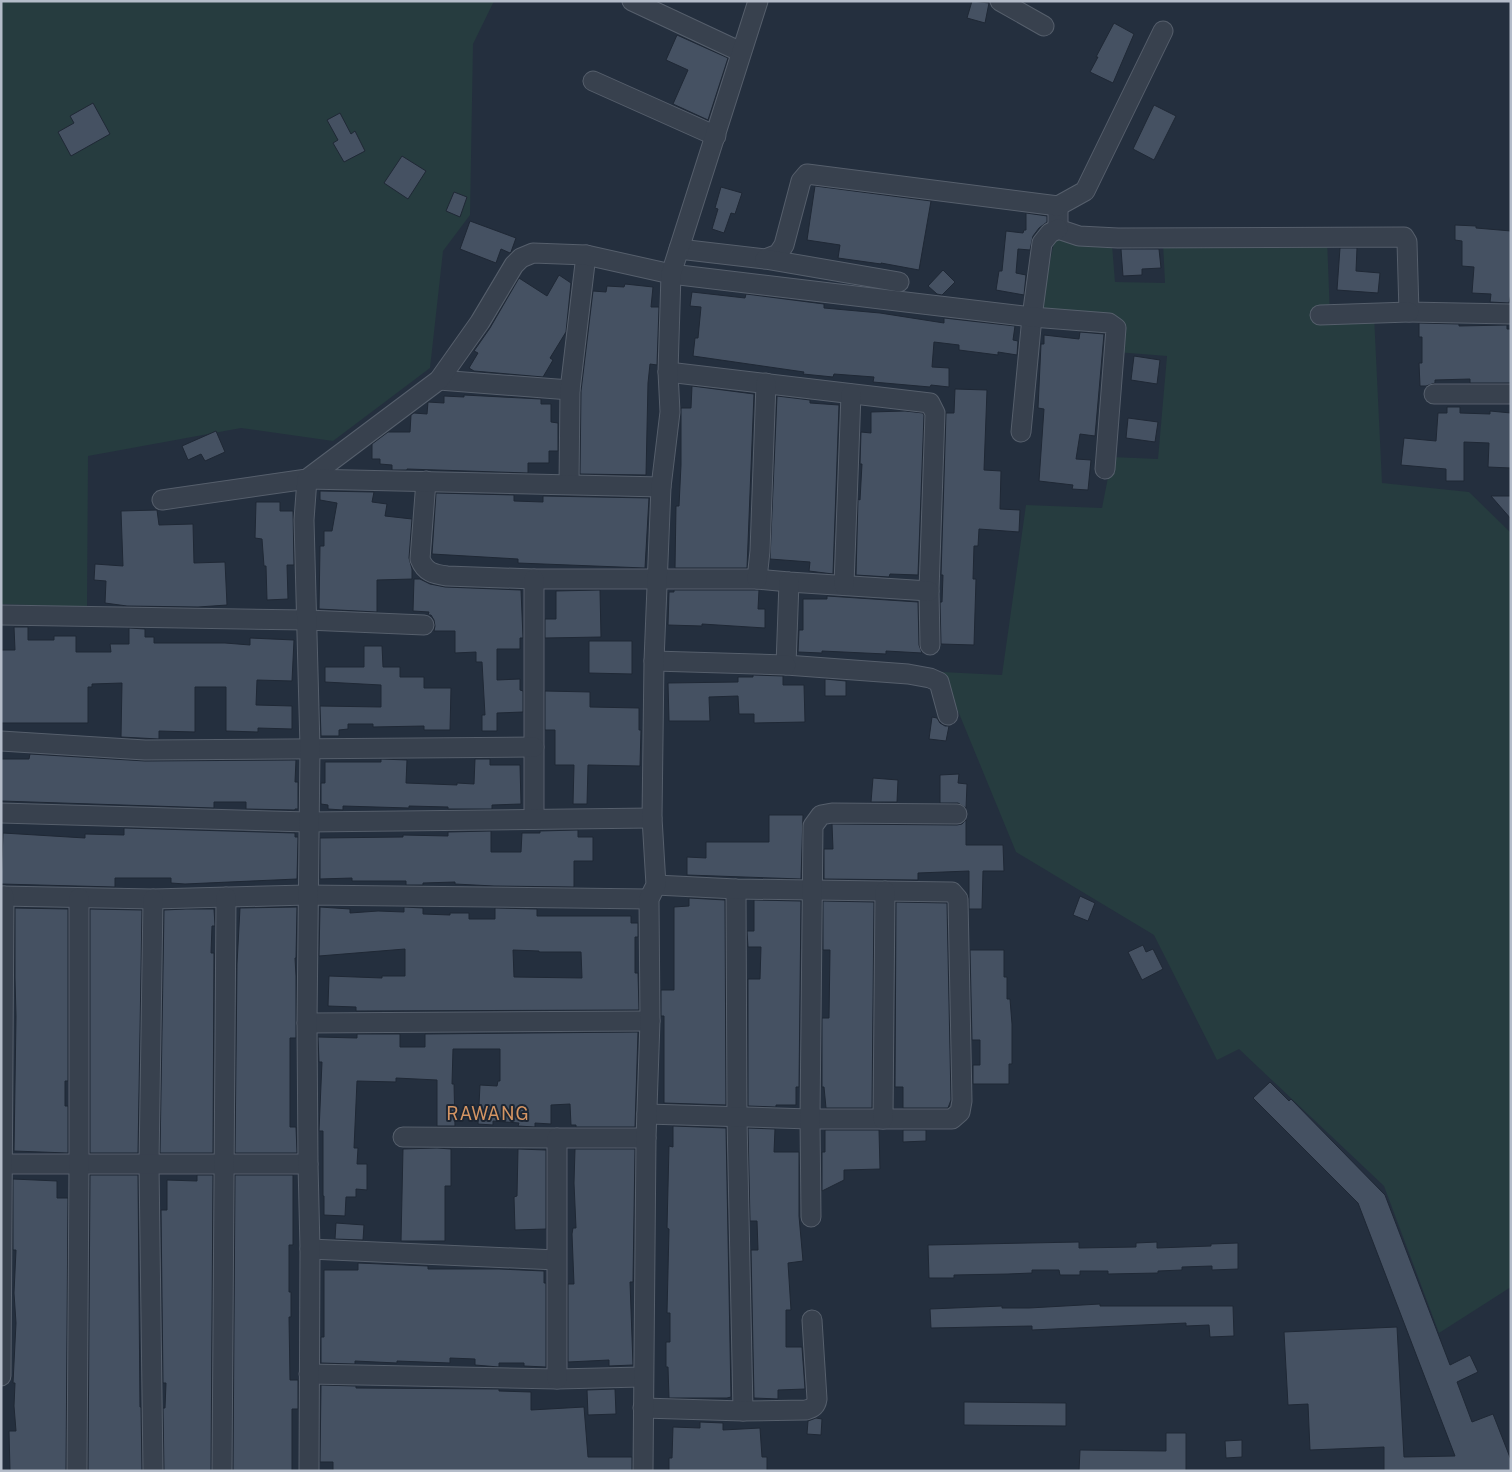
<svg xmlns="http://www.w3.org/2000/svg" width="1512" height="1472" font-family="'Public Sans',sans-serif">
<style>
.green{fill:#263c3f}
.building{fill:#455162;stroke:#1f2835;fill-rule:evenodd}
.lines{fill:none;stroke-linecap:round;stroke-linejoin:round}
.minor-casing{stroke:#565f6c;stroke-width:21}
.minor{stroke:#38414e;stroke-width:19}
.labels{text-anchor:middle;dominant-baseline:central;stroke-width:4;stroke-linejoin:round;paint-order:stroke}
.quarter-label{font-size:18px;letter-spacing:1px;fill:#d59563;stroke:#1d2633}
</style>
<rect width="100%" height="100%" fill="#242f3e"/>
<g class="green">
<path d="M1 1H494L473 44 470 215 443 251 430 368 333 441 241 428 88 456 87 607 1 604Z"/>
<path d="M1055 238 1112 245 1115 282 1165 283 1163 243 1327 238 1330 317 1374 315 1382 483 1469 492 1511 533V1287L1439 1333 1384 1186 1239 1049 1217 1060 1154 935 1016 852 942 672 1002 675 1026 505 1102 508 1112 457 1158 459 1167 356 1116 352 1119 319 1040 308Z"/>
</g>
<g class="building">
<path d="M972 1 989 3 985 23 967 18Z"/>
<path d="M1114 23 1134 34 1113 83 1090 72 1098 57H1096Z"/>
<path d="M677 35 728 58 708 120 673 104 688 70 666 60Z"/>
<path d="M93 103 110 134 71 156 58 132 74 123 70 116Z"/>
<path d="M1154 105 1176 116 1154 160 1133 149Z"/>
<path d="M340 113 351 134 355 131 365 151 344 162 333 143 338 140 327 120Z"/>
<path d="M402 156 426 171 408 199 384 183Z"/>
<path d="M815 186 931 201 919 270 881 263V264L838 258 840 245 807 240Z"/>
<path d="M721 187 742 193 735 214 731 213 724 233 712 229 718 209 715 208Z"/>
<path d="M454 192 467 197 460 217 446 211Z"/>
<path d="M1026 213 1047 216V222L1039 228 1033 236 1030 250 1018 249 1016 273 1026 275 1024 295 996 290 999 271H1002L1006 231 1023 233 1024 230H1026Z"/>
<path d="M470 221 516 238 511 252 510 253 501 249 496 263 460 249Z"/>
<path d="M1455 225 1476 226V228L1511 231V294L1509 303 1490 302 1491 294 1472 293 1474 267 1462 266V241L1455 240Z"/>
<path d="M1340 248H1357L1356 271 1380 273 1378 293 1337 290Z"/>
<path d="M1121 249H1159L1161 268 1142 269V275L1123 276Z"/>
<path d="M943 270 955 282 942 295 937 294 928 286Z"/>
<path d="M559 275 571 283 566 332 550 358 553 360 543 377 474 371 469 368 478 353 474 351 490 328 519 278 547 296Z"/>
<path d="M625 284 653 287 651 307H659L657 365 650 364 648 383 646 475 580 474 581 391 593 291 606 292 607 286 624 287Z"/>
<path d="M692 292 745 298 746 294 824 304V308L880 313 944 323V318L1015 326 1013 340 1018 341 1017 355 998 352V355L959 350V345L934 342 932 367 949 368V387L931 385 930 387 873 382 874 377 834 374 833 377 803 374 804 372 693 356 695 338H698L701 307 690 306Z"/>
<path d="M1419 323 1459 324V326L1507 325V329H1511V383H1470V379L1435 380V383L1426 386H1420L1419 363H1422V337H1419Z"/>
<path d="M1080 332 1104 334 1095 436 1080 434 1076 459 1091 460 1088 490 1072 489 1073 485 1039 481 1044 409 1038 408 1041 344H1044V335L1079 339Z"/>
<path d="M1134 356 1160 360 1157 384 1131 380Z"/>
<path d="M692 386 754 394 747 568H675L676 506H679L681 465V408H691Z"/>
<path d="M955 389 987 390 984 470 1001 471 1000 509 1020 510 1019 532 979 529 978 546H974L973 579H976L974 645 941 644 940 602H942L943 575H941L946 413H954Z"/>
<path d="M464 395 541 399V404H551V422L558 423V451H549V463H528V473L407 469V470H392V465L380 464V459H372V444L388 432H410L411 415 414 413 427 414 428 402 444 403V396L464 397Z"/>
<path d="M777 396 810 400V403L839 405 833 574 809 571 810 562 770 559Z"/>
<path d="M1447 407H1460V413L1490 414V411L1511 413V468L1488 467 1489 443 1464 442V481H1446V469L1401 465 1404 438 1436 441 1438 413H1447Z"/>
<path d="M905 411 923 413 924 415 918 575 890 574 889 577 856 575 858 499 860 500 862 464H860L861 432 871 433V412Z"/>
<path d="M1128 418 1158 422 1155 442 1126 438Z"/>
<path d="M216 431 225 452 205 461 201 454 188 460 182 446Z"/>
<path d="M320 491 374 492 372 502 387 504 385 516 412 519 409 558 412 569V579L377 580V612L319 609 320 546H324V531H332L337 503 320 500Z"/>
<path d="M436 493 514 495V501L543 502V496L649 498 645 568 518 563V559L432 554Z"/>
<path d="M1491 496H1511V519Z"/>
<path d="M256 502H280V511H293L294 565H287L288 599 267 600 266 566H264L262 539 255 538Z"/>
<path d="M157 510 159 525 193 524 194 563 225 562 227 605 198 607 127 606 105 603 106 581 94 580 95 564 123 566 121 511Z"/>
<path d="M414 579H420L430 584 445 587 521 590 523 638H520V649H497V680L520 679V690L523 691V712L497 713V731H482V715H485L482 662H476V652L455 653V631H434L435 626 434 620 431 615H428L429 612 413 611Z"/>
<path d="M600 590 601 637 545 638V619H556V591Z"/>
<path d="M674 590H759L758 609H765V628L702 624V626L668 625 669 592H674Z"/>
<path d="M827 596 918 602 919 645 922 653 886 651V654L822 651V653L798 652 799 630H803V599H827Z"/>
<path d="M14 627H28V640H54V636H76V652H111L110 644H129V628L145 629V637H154V643H225L250 645V638L294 640 292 681 257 680 256 705 292 706V729L258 728V732L226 731V687H195V732L159 731V739L121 737 122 683 92 684V687H88V723H1V650H15Z"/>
<path d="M589 641H632V674L589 673Z"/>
<path d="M364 646H382L383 667H400V677H424V688H451L450 730H424V726L373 727V724H348V729L339 730V736H321L320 706 381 707V685L325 682V667H364Z"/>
<path d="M753 675 783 676V685H804L805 722 754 723V714H739L738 696 709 697 710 721H669L668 683 738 682V677H753Z"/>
<path d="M825 679 846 681V696H825Z"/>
<path d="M545 691 590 692V707L639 708V730H641L640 766 588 765 587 804H573L574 765H555V730H545Z"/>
<path d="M932 717 937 718 940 723 945 726H949L946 741 929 739Z"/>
<path d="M30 754 145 761 296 760 295 782H298V809H295V810L246 809V802H214V808L1 801V759H29Z"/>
<path d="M381 759 407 760 406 783 457 785V783L474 784 475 759H490V765H520L521 804 492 805V809H448V807L409 806V808L343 806V810L328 809V805L321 804V783H325V762H381Z"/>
<path d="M959 774 958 783 967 784 966 808 958 803H940V775Z"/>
<path d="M873 778 898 780 897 802H871Z"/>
<path d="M769 815H803L801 879 687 875V857L706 858V842H769Z"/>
<path d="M966 820V845H1003L1004 871H983L982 909H969V871L918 873V880L824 879V849H833L832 824 957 825 962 824Z"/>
<path d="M124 828 295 833V837H298L297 879 185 884 171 883V878H115V887L1 884 3 833 85 838V834L124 835Z"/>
<path d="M578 830V837H593V861H574V887L494 886 455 884V882L423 883V885H406V881H352V878L320 879V838L403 837V835L448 836V832L491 831V852H521L522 833H540V831Z"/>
<path d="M1080 896 1095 903 1088 921 1073 915Z"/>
<path d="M689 898 725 900 726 1105 664 1103V1016H661V990H674V907L689 906Z"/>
<path d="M754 900 801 901 799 1087H796V1105H776V1107L748 1106V979H760L761 947H748L747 931H754Z"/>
<path d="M823 901 874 902 872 1108H826L824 1087H822V1018H829L830 950H823Z"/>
<path d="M896 902 947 903 951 1100 948 1108H903V1087H895Z"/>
<path d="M297 907 296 958H295L296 976V1038H290V1127H296L297 1153H235L237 964 240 908Z"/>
<path d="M320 907 350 909V913L378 911 404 912V907L423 908V914L450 915V913H469V919H495V908L537 909V916H631V923H638V937H635V973H638L639 1010 356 1011V1007L328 1006 329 976 382 978V976H405V949L319 956ZM513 950 539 951V952H581L582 978 514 977Z"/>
<path d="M15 908 68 909V1081H65V1106H68V1153L14 1151 16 1016 15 978Z"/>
<path d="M90 909 142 910 138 1153H90Z"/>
<path d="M186 909H214L215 926H212L211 953H214L213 1153H160L164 910Z"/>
<path d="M1143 945 1146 952 1153 949 1163 969 1142 980 1128 952Z"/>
<path d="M970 950H1004V977H1007V999H1010L1012 1024V1064H1009V1084H973V1065H980V1040H972Z"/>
<path d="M638 1032 635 1127H576V1125H571L570 1104 551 1105V1124L535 1123V1127L518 1126 519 1123 493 1121V1125L478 1124 480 1085 497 1086 498 1081H500V1049H453L452 1084H454L455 1126H437V1080L396 1078V1082L357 1081 354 1148H358L357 1164H367V1190L356 1189V1197H346L345 1216 324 1215V1196H323V1131H319L322 1062H319L318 1037 357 1038V1034H400V1047H425V1034Z"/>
<path d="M1270 1082 1289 1101 1291 1099 1385 1195 1450 1365 1470 1355 1478 1372 1457 1382 1472 1422 1493 1414 1511 1460V1471H1384V1447L1310 1450 1308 1404 1288 1405 1284 1332 1397 1327 1404 1457 1455 1456 1358 1203 1253 1098Z"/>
<path d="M673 1126 726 1128 731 1397 727 1398H669L668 1367H666V1342H670V1313H667L669 1229 667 1228 669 1146 673 1147Z"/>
<path d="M748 1128 775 1129 774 1152H799V1216L803 1261 788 1263 791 1310H786V1347H802L805 1389 778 1390V1399L754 1398 751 1250H758L757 1221H750Z"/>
<path d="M825 1130H879L880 1169 844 1170V1180L822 1191V1152H825Z"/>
<path d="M903 1130H926V1141L903 1142Z"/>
<path d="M437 1148 451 1149V1186H445V1241H401L403 1149Z"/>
<path d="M518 1149 546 1150V1229L515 1230 514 1197 517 1196Z"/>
<path d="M575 1149H635L633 1282H630L633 1365 609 1366V1360L568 1362V1284H574L572 1234 573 1228H576L574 1183Z"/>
<path d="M90 1175H138L140 1407H141L142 1471H88Z"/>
<path d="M197 1175H213L211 1471H164L163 1408H165L166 1383H163L161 1210H167V1180L197 1181Z"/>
<path d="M235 1175H293V1245H289V1292H291V1317H289L290 1380H298V1409H292V1471H233Z"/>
<path d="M13 1179 57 1181V1198H68L66 1471H10L9 1431H16L14 1406 15 1383H13L16 1323 14 1293 16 1250H13Z"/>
<path d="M336 1223 364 1225 363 1240 335 1239Z"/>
<path d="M1079 1242V1248L1136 1247V1243L1157 1242V1248L1211 1246V1244L1238 1243V1269L1212 1270V1266L1182 1267V1270L1158 1271V1273L1108 1274V1271H1080V1275H1060L1059 1270H1032V1273L1008 1274 954 1275V1278H929L928 1245Z"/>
<path d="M358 1263 428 1266V1269H499L544 1271V1283H546V1367L524 1366V1363H499V1367L475 1365V1359L450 1358V1363L397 1361V1363L355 1361V1364L321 1363V1337H324V1270H358Z"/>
<path d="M1100 1304V1306H1233L1234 1336 1210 1337 1209 1325 1186 1326V1323L1032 1330V1326L931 1328 930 1309 1002 1306V1308H1029Z"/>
<path d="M321 1385 356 1386V1388L499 1389V1391L531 1392V1410L584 1407 588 1457H632V1471H333V1462H320Z"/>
<path d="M615 1389 616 1414 588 1415 587 1390Z"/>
<path d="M964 1402 1066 1403V1426L964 1425Z"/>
<path d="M816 1418 822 1419 821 1435 807 1434 808 1421Z"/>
<path d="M700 1422 723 1423V1430L760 1428 762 1457H767V1471H669V1458H672L673 1427 700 1428Z"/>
<path d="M1166 1433H1186V1471H1079L1080 1450 1166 1451Z"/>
<path d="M1242 1440V1457L1226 1458 1225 1441Z"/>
</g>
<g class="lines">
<g class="minor-casing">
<g id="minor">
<path d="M632 1 741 52"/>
<path d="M1000 1 1044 26"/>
<path d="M593 81 716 136"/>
<path d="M1058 206V229L1079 236 1118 238 1404 237 1407 242 1409 312 1511 314"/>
<path d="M679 249 765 259 778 254 784 245 801 181 807 174 1058 206 1085 191 1163 31"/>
<path d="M765 259 899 282"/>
<path d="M1320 315 1409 312"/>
<path d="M668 372 930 403 935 413 929 591 930 645"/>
<path d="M439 380 570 390"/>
<path d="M1434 394H1511"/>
<path d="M1021 432 1032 317 1042 243 1050 233 1058 229"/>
<path d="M426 481 420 559C425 572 433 574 447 576L534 579H757L789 582 929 591"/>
<path d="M569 484 570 390 586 255"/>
<path d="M162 500 307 479 439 380 480 322 514 265 521 258 533 253 586 255 671 274 1032 317 1109 323 1116 328 1105 469"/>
<path d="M534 579V819"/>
<path d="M757 579 760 551 766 383"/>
<path d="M789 582 786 665 908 674 930 678 939 682 948 715"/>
<path d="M844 585 851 394"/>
<path d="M1 615 307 620 424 625"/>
<path d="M654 661 786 665"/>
<path d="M1 741 145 750 534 747"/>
<path d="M1 813 308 822 652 818"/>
<path d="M736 889 737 1118 743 1411"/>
<path d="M1 896 153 899 307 895 649 899"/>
<path d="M153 899 149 1164 153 1471"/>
<path d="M307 1023 650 1021"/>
<path d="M647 1114 810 1119H952L960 1112 962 1101 958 899 952 892 736 889 656 885"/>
<path d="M883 1119 885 891"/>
<path d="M403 1137 557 1138"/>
<path d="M1 1164H308"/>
<path d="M811 1217 810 1119 813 826 821 815 832 813 957 814"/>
<path d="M310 1249 556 1260"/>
<path d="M309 1374 557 1379 642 1377"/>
<path d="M1 1376 4 896"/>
<path d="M557 1379V1138H646"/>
<path d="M643 1408 743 1411 806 1410C813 1408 816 1406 817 1399L812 1320"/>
<path d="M77 1471 79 1164V898"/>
<path d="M222 1471 226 897"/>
<path d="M309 1471 310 1249 308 1164 307 1023 310 748 304 520 307 479 661 487"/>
<path d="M643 1471 646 1138 650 1021 649 899 656 885 652 818 654 661 661 487 670 412 668 372 671 274 758 1"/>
</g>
</g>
<use href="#minor" class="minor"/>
</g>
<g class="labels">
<g class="quarter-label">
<text x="488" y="1113">RAWANG</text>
</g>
</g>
<rect width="1512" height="1472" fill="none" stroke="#b4bcc9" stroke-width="5"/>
</svg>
